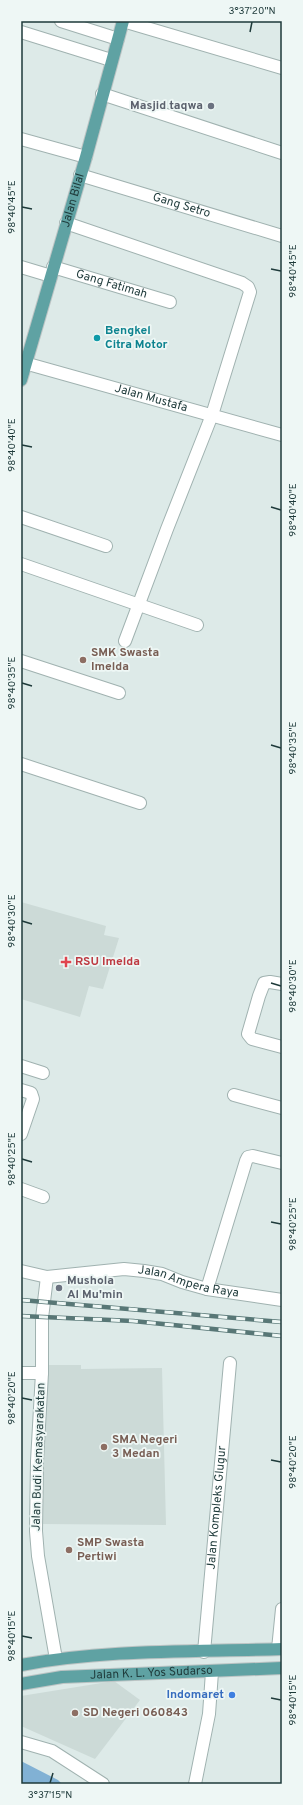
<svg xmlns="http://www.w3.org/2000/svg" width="303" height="1805" font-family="Overpass,sans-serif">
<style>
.built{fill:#ccdad7}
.water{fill:#81b1d4}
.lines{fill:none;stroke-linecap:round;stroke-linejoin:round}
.minor-casing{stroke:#a0b2b0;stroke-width:14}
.major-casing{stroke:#bcc4c4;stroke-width:14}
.minor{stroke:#fff;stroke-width:12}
.major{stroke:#5fa2a3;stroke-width:12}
.rail-casing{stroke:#587776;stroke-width:4.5}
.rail{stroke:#eef7f5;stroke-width:3;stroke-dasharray:9;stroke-linecap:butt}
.ticks{fill:none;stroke:#1e3a3a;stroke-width:1.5}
.worship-dot{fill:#6b7280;stroke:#eef7f5;stroke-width:1.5}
.culture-dot{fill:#0f9aa8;stroke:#eef7f5;stroke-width:1.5}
.education-dot{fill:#8d6e63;stroke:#eef7f5;stroke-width:1.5}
.health-dot{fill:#e0444e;stroke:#eef7f5;stroke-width:1.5}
.shop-dot{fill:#3f7fe0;stroke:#eef7f5;stroke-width:1.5}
.labels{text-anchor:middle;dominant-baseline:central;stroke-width:3.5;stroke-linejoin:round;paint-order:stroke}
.worship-label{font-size:12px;font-weight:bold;fill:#5b616d;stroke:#eef7f5;text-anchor:end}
.street-label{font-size:12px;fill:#1e3a3a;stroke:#eef7f5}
.culture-label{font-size:12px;font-weight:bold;fill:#0d838f;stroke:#eef7f5;text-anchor:start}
.education-label{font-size:12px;font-weight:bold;fill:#785e54;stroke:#eef7f5;text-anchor:start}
.health-label{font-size:12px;font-weight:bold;fill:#be3a42;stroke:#eef7f5;text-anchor:start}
.shop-label{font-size:12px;font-weight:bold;fill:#366cbe;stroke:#eef7f5;text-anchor:end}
.neatline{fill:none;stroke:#1e3a3a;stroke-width:1.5}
.ticks-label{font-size:10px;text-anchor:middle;fill:#1e3a3a}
</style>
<rect width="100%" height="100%" fill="#ddeae8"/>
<g class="built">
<path d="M21 902 106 926 104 935 119 938 103 989 89 986 80 1017 21 999Z"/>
<path d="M47 1365H81V1369L162 1368 166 1525 41 1524Z"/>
<path d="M114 1681 140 1700 95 1759 21 1726V1696Z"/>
</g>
<path class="water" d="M21 1761 58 1780 62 1784H21Z"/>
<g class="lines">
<g class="minor-casing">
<g id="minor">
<path d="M61 21 118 39"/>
<path d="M123 21 282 68"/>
<path d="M21 32 111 60"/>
<path d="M102 94 282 153"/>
<path d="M21 139 86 157"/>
<path id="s1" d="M80 175 282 236"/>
<path d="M66 223 242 283 248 287 250 292 212 415 167 529 125 641"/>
<path d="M21 267 51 276"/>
<path id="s2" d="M53 267 170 302"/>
<path id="s3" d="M21 362 282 435"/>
<path d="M21 517 106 546"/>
<path d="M21 564 197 625"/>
<path d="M21 661 119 693"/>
<path d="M21 764 140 803"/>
<path d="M282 984 270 982 264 983 259 996 248 1034 252 1039 282 1047"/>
<path d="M21 1066 43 1073"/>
<path d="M21 1090 31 1093 33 1099 21 1134"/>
<path d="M234 1095 282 1108"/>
<path d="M21 1189 43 1197"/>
<path id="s4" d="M21 1271 47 1277 124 1269 144 1271 162 1274 182 1282 207 1289 282 1300"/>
<path d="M47 1277 42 1318V1373L37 1461 36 1531 38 1556 56 1659"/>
<path d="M207 1289 246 1161 248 1157 253 1156 282 1163"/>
<path d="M21 1373H42"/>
<path d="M278 1649 282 1609"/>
<path id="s5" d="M204 1652 230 1363"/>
<path d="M21 1742 52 1751 103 1784"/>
<path d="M195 1784 209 1714 212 1672"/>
</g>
</g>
<g class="major-casing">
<g id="major">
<path id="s6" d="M21 380 86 157 123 21"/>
<path d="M21 1665C106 1649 195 1652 282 1649"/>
<path id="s7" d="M21 1684 62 1677 282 1668"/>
</g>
</g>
<use href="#minor" class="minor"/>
<use href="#major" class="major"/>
<g class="rail-casing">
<g id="rail">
<path d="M21 1300 282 1322"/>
<path d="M21 1316 133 1321 282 1336"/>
</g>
</g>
<use href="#rail" class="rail"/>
</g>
<path class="ticks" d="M250 32 252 22M22 207 32 209M271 269 281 271M22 445 32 447M271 507 281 510M22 683 32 686M271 745 281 748M22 921 32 924M271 983 281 986M22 1159 32 1162M271 1222 281 1224M22 1398 32 1400M271 1460 281 1462M22 1636 32 1638M271 1698 281 1700M50 1783 53 1773"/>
<g class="worship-dot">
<circle cx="211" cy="106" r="4"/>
<circle cx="59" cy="1288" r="4"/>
</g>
<circle class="culture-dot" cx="97" cy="338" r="4"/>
<g class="education-dot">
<circle cx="83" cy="660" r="4"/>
<circle cx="104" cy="1447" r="4"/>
<circle cx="69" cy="1550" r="4"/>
<circle cx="75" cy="1713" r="4"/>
</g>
<path class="health-dot" d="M64 956h4v4h4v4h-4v4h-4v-4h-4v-4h4z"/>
<circle class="shop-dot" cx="232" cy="1695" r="4"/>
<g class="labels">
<g class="worship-label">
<text x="203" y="106">Masjid taqwa</text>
<text x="67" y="1281" text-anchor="start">Mushola<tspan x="67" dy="14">Al Mu'min</tspan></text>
</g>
<g class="street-label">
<text stroke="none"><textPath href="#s6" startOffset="187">Jalan Bilal</textPath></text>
<text stroke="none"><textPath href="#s1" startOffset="106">Gang Setro</textPath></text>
<text stroke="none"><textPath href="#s2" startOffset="61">Gang Fatimah</textPath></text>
<text stroke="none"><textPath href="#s3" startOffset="135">Jalan Mustafa</textPath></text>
<text stroke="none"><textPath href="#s4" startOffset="170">Jalan Ampera Raya</textPath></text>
<text transform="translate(39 1457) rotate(-88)">Jalan Budi Kemasyarakatan</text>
<text stroke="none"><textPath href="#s5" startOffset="145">Jalan Kompleks Glugur</textPath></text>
<text stroke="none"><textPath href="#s7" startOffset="131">Jalan K. L. Yos Sudarso</textPath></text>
</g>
<g class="culture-label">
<text x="105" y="331">Bengkel<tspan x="105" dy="14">Citra Motor</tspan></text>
</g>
<g class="education-label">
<text x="91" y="653">SMK Swasta<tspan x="91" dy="14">Imelda</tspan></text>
<text x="112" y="1440">SMA Negeri<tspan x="112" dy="14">3 Medan</tspan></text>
<text x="77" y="1543">SMP Swasta<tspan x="77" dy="14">Pertiwi</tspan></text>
<text x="83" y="1713">SD Negeri 060843</text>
</g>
<g class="health-label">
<text x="75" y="962">RSU Imelda</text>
</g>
<g class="shop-label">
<text x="224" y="1695">Indomaret</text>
</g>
</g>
<rect width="303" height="1805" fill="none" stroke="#eef7f5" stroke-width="44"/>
<rect x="22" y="22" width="259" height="1761" class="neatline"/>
<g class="ticks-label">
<text x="252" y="14">3°37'20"N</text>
<text transform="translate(11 207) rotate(-90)" y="4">98°40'45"E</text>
<text transform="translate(292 271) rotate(-90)" y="4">98°40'45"E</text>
<text transform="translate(11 445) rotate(-90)" y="4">98°40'40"E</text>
<text transform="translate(292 510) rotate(-90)" y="4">98°40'40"E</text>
<text transform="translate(11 683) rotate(-90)" y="4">98°40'35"E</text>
<text transform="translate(292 748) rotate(-90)" y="4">98°40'35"E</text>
<text transform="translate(11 921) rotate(-90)" y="4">98°40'30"E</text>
<text transform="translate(292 986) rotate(-90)" y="4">98°40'30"E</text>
<text transform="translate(11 1159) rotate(-90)" y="4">98°40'25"E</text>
<text transform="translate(292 1224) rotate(-90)" y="4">98°40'25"E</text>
<text transform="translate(11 1398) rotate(-90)" y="4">98°40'20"E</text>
<text transform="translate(292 1462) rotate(-90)" y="4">98°40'20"E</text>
<text transform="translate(11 1636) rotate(-90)" y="4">98°40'15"E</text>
<text transform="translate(292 1700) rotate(-90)" y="4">98°40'15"E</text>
<text x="50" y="1798">3°37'15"N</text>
</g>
</svg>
